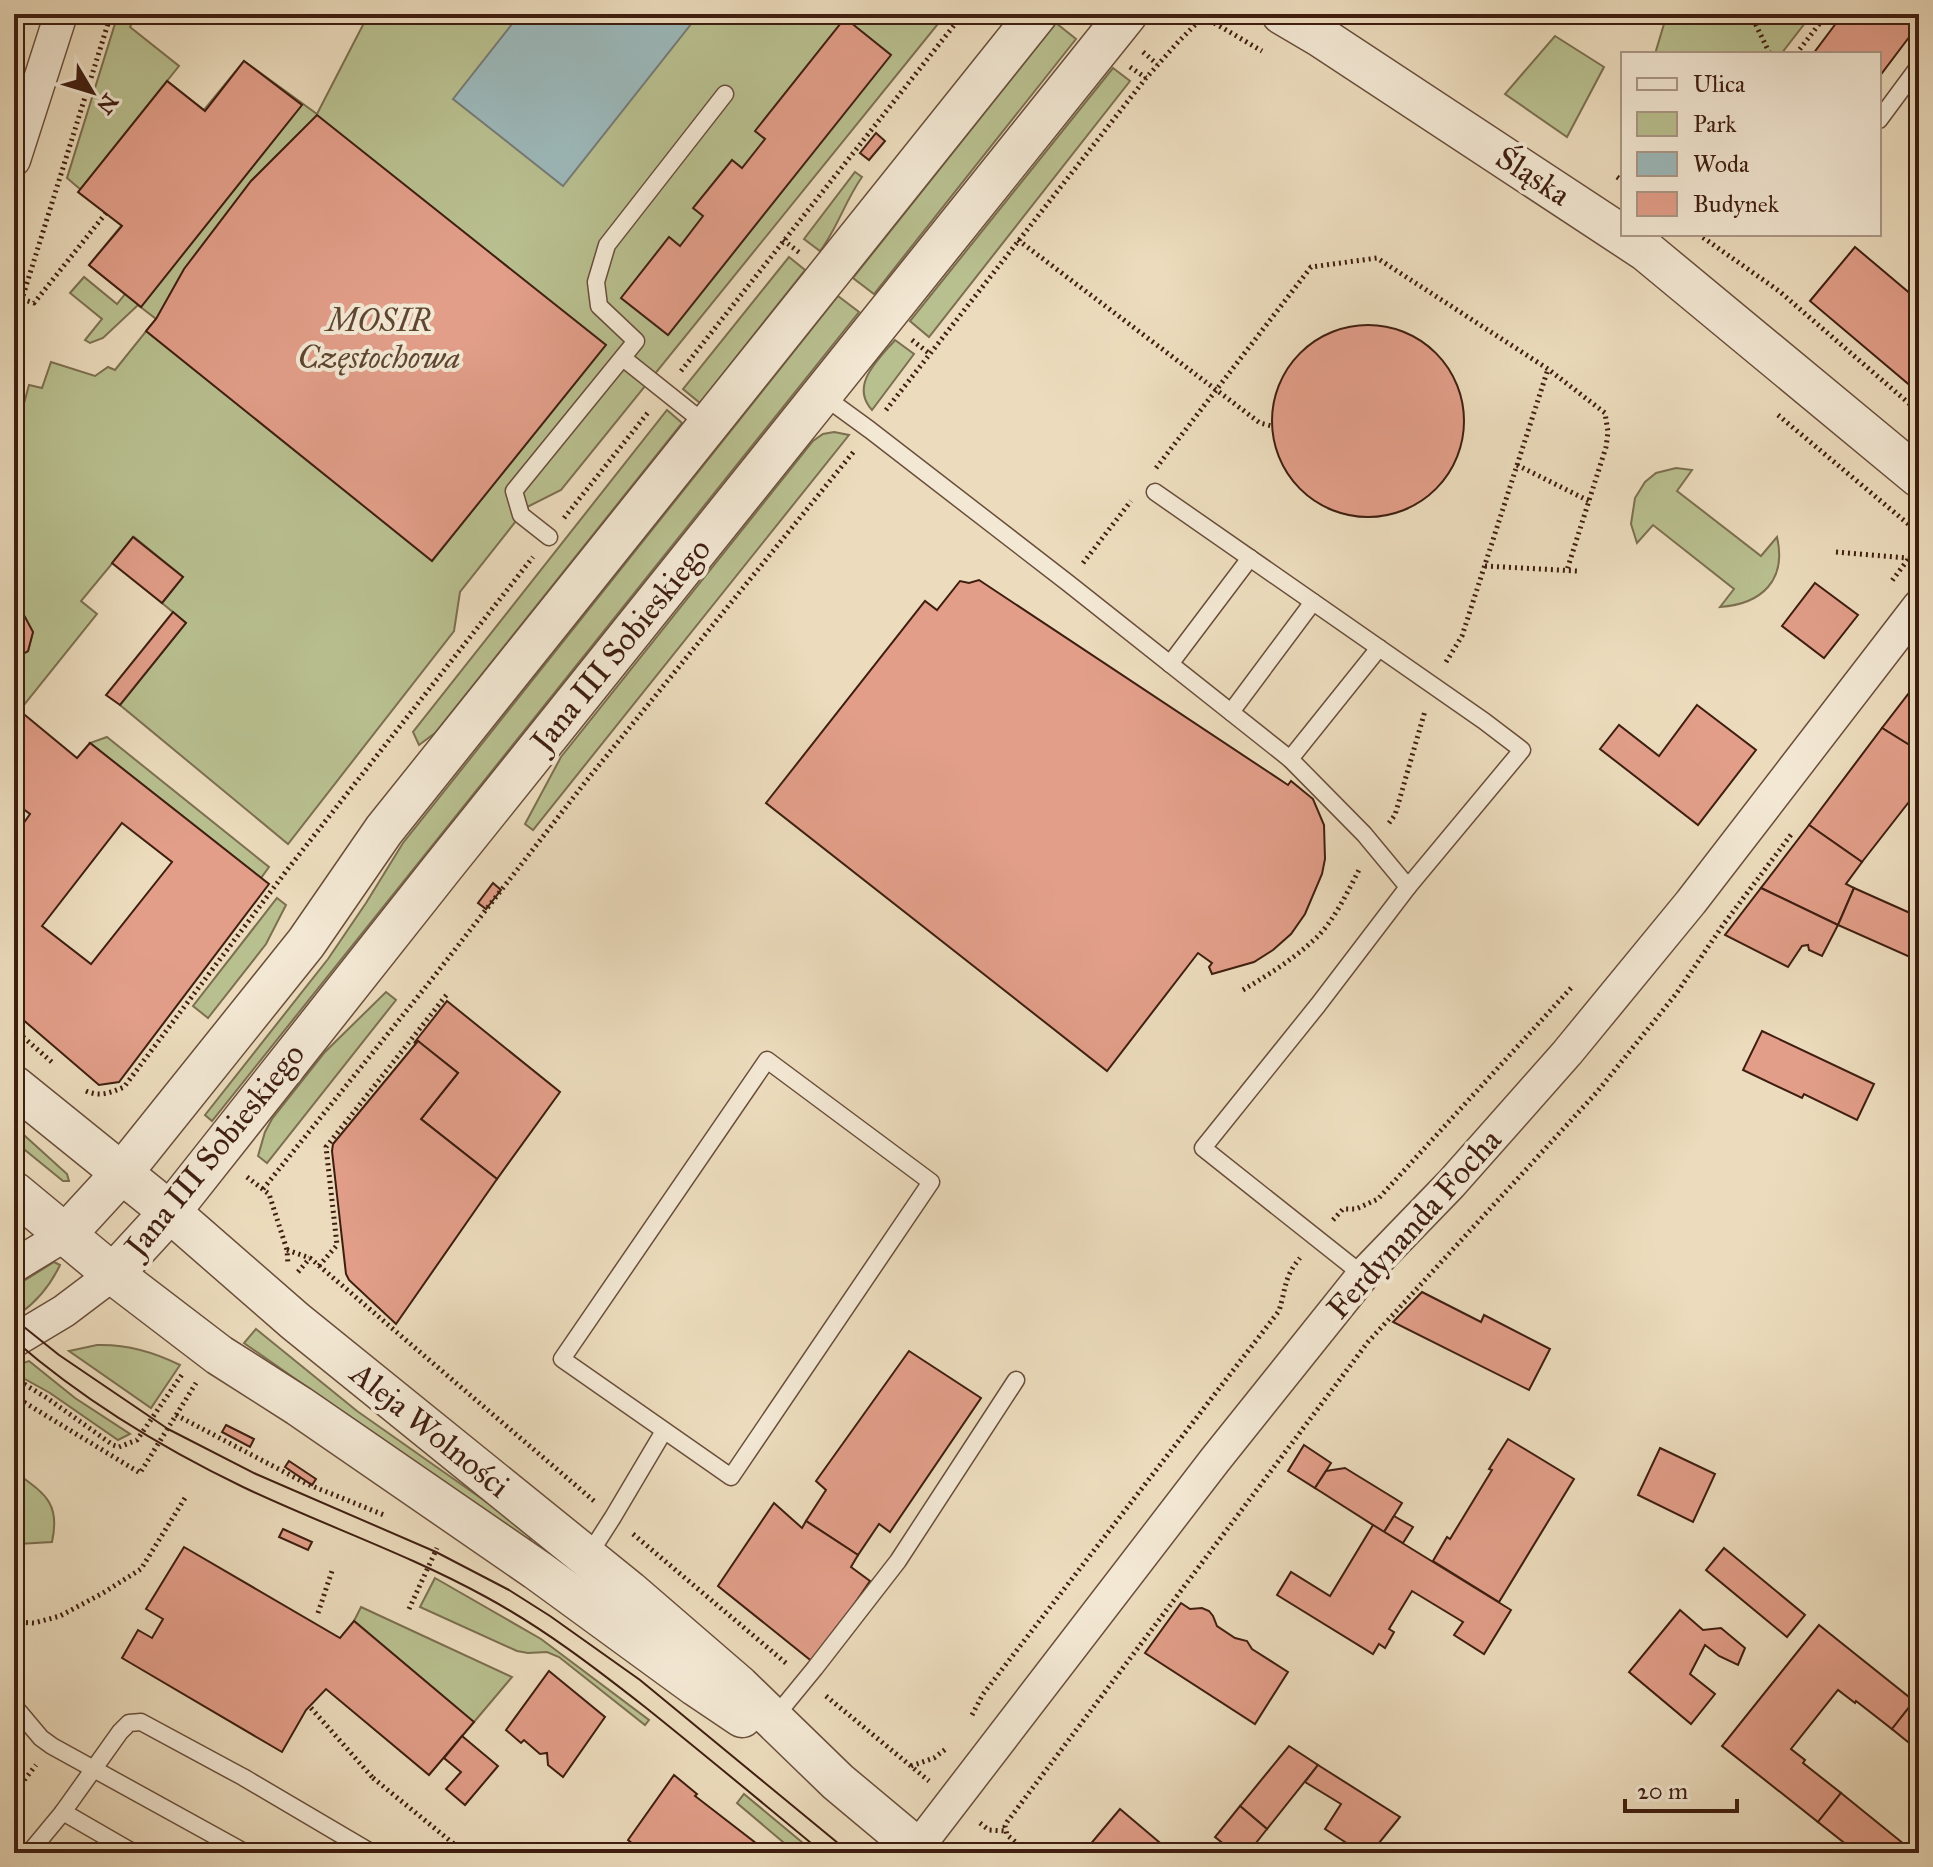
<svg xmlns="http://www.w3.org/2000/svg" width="1933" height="1867" font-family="'IM FELL Great Primer',serif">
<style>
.green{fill:#b9c090;stroke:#7c6f50;stroke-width:2}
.water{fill:#9cb9bb;stroke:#777b77;stroke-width:2}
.building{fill:#e29e89;stroke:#3f1e10;stroke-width:2;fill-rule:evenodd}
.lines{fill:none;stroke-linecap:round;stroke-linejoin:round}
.service-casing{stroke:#6a4e3b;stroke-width:19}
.minor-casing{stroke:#6a4e3b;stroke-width:35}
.tertiary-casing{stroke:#6a4e3b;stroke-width:43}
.path{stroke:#3f1e10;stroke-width:5;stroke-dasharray:2 4;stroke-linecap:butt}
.service{stroke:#f3e8d4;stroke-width:16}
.minor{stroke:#f3e8d4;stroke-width:32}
.tertiary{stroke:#f3e8d4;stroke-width:40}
.tram{stroke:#3f1e10;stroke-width:2}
.labels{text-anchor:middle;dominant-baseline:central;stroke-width:8;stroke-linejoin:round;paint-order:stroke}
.street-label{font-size:32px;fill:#3f1e10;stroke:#f3e8d4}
.park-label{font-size:32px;font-style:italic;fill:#5e4630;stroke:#f3e8d4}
</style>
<rect width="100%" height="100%" fill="#ecdcbd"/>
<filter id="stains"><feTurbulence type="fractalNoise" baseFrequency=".0025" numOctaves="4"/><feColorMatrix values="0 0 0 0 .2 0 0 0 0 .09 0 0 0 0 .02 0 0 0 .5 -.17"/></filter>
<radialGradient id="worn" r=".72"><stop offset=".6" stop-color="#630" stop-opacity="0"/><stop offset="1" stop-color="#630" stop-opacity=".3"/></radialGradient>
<g class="green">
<path d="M118 14H137L130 27 179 66 167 81 204 110 244 61 317 114 365 21 357 14H946L561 490 527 507 460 592 454 631 288 844 120 705 186 623 162 603 183 577 134 537 81 601 97 614 20 710 14 706V659L28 651 33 632 24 616 14 612 16 604 14 603V440L29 385 42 388 51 362 95 376 108 367 115 370 156 319 138 305 103 338 90 343 85 340 102 319 70 293 84 277 117 304 125 294 89 265 122 225 67 178Z"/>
<path d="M1667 14H1812L1781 54H1655Z"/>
<path d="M1056 23 1076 39 874 294 853 278Z"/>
<path d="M1555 36 1604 67 1567 137 1505 94Z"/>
<path d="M1113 68 1130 81 929 337 910 321Z"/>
<path d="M855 172 862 177C845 201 837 229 820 251L804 239Z"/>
<path d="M789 257 805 270 700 403 683 389Z"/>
<path d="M838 296 859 312 212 1121 205 1115 328 959 366 903 403 843Z"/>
<path d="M895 340 914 354 872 410C849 385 879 359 895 340Z"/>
<path d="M667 410 682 423 435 733 419 745 413 732Z"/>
<path d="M834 432 849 435 533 830 525 824 561 757 813 441 823 434Z"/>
<path d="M1676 468 1692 470 1677 491 1761 556 1777 537C1787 580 1762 604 1720 607L1734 589 1653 525 1637 543 1631 524 1635 498 1645 482 1656 473Z"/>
<path d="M107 737 269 867 261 878 90 743Z"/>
<path d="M277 898 286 905 266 944 208 1018 193 1006Z"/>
<path d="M386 992 396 1000 267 1163 258 1156 265 1132 272 1119 325 1052Z"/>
<path d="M14 1126 67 1174 69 1181H63L14 1141Z"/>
<path d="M54 1262 60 1265C50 1286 38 1301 19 1314L14 1310V1287Z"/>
<path d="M256 1329 357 1411 529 1532 531 1544 244 1343Z"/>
<path d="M97 1345C127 1344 154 1352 180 1365L151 1408 69 1351Z"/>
<path d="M29 1361 75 1398 130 1434 118 1440 50 1393 14 1373V1366Z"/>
<path d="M14 1471C43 1493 61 1501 52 1542L18 1544 14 1539Z"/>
<path d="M435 1578 541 1639 649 1720 645 1725 559 1657 547 1652 528 1653 517 1651 420 1607Z"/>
<path d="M361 1607 512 1677 474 1722 354 1621Z"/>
<path d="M744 1794 815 1853H796L737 1803Z"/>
</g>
<path class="water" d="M520 14H699L563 186 453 99Z"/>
<g class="building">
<path d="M1843 14H1919V24L1879 77V54H1813Z"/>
<path d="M845 18 891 55 668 335 621 298 669 237 680 246 703 216 693 208 732 160 742 168 765 139 755 131Z"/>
<path d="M244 61 302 105 141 307 89 265 122 226 78 192 167 81 205 111Z"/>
<path d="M317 115 606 345 432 561 146 331 156 319 184 269 251 181Z"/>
<path d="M876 133 885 141 869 160 860 153Z"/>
<path d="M1855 247 1919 301V393L1810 301Z"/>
<circle cx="1368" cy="421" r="96"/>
<path d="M133 537 183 577 162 603 112 563Z"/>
<path d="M979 580 1288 785 1291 781 1313 799 1324 825 1325 859 1322 874 1305 914 1291 934 1273 950 1254 962 1212 974 1209 967 1212 963 1198 953 1107 1071 766 803 925 601 937 610 960 581 969 583Z"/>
<path d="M1815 583 1858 615 1824 658 1782 626Z"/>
<path d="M14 612 24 615 33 632 28 651 14 659Z"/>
<path d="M173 612 186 623 120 705 106 695Z"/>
<path d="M1919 680V751L1882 728Z"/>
<path d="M1697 705 1756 750 1698 825 1600 749 1619 725 1659 756Z"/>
<path d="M14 706 77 758 90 743 269 884 119 1082 99 1085 14 1012V837L30 814 14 802ZM122 823 172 862 91 964 42 926Z"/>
<path d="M1882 728 1919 751V789L1862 862 1809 825Z"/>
<path d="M1809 825 1862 862 1846 884 1854 888 1838 925 1761 888Z"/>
<path d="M493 883 501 890 486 909 478 903Z"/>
<path d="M1761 888 1838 925 1822 956 1809 950 1808 945 1802 946 1788 967 1725 935Z"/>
<path d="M1854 888 1919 917V961L1838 925Z"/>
<path d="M447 1001 560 1092 497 1179 421 1119 458 1073 420 1043 418 1041 414 1043Z"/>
<path d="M1762 1031 1874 1084 1857 1120 1804 1094 1802 1098 1743 1070Z"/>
<path d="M418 1041 458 1073 421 1119 497 1179 396 1324 349 1280 346 1274 332 1151 333 1144Z"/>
<path d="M1422 1292 1481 1322 1484 1315 1550 1349 1529 1390 1393 1322Z"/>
<path d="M909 1351 981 1398 890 1532 879 1524 858 1555 806 1521 826 1490 816 1481Z"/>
<path d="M226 1425 254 1439 250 1447 222 1432Z"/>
<path d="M1508 1439 1574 1479 1499 1602 1433 1561 1447 1537 1450 1539 1492 1470 1489 1469Z"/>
<path d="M1304 1445 1331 1463 1315 1488 1288 1471Z"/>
<path d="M1660 1448 1715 1474 1693 1522 1638 1495Z"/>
<path d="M289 1461 316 1479 312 1485 285 1467Z"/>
<path d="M1345 1468 1402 1503 1384 1532 1315 1488 1326 1471Z"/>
<path d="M774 1503 802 1528 806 1521 858 1555 851 1567 870 1581 814 1663 718 1586Z"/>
<path d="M1394 1516 1413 1527 1403 1543 1384 1532Z"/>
<path d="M1373 1525 1511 1610 1484 1654 1454 1635 1463 1622 1412 1591 1389 1629 1394 1632 1385 1648 1379 1644 1373 1654 1277 1595 1291 1572 1330 1596Z"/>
<path d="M283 1529 312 1542 308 1550 279 1537Z"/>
<path d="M184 1547 340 1638 354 1621 474 1722 429 1775 326 1689 306 1710 282 1752 122 1658 138 1630 152 1638 163 1619 146 1609Z"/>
<path d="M1724 1548 1805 1615 1787 1637 1706 1570Z"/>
<path d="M1181 1603 1190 1609 1202 1608 1209 1611 1213 1616 1217 1626 1235 1638 1247 1641 1252 1649 1288 1672 1255 1724 1145 1653Z"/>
<path d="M1680 1610 1703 1630 1721 1628 1745 1648 1738 1665 1719 1656 1705 1645 1690 1674 1715 1694 1691 1724 1629 1672Z"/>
<path d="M1819 1625 1914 1701 1892 1729 1856 1701 1855 1703 1838 1690 1791 1749 1805 1760 1803 1763 1841 1793 1818 1822 1722 1746Z"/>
<path d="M549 1671 605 1717 563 1777 548 1765 547 1753 540 1754 524 1740 521 1743 506 1730Z"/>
<path d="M1914 1701 1919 1705V1751L1892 1729Z"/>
<path d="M462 1736 498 1766 465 1805 446 1789 461 1772 444 1758Z"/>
<path d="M1289 1746 1318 1765 1267 1829 1240 1806Z"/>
<path d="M1318 1765 1400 1817 1371 1853H1362L1325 1829 1341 1804 1305 1782Z"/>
<path d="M674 1775 697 1794 695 1796 761 1847 757 1853H644L628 1840Z"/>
<path d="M1841 1793 1915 1853H1857L1818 1822Z"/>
<path d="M1240 1806 1267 1829 1248 1853H1235L1215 1837Z"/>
<path d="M1120 1809 1172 1853H1083Z"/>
</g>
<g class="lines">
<g class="service-casing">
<g id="service">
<path d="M1879 120 1919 66"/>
<path d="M623 358 707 425"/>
<path d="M822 395 870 430 1068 583 1290 759 1364 834 1408 887 1318 1005 1203 1148 1363 1275"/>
<path d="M1155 492 1484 721 1522 750 1408 887"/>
<path d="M549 537 521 515 514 491 636 341 599 306 596 282 607 245 725 94"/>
<path d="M1170 664 1250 558"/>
<path d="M1231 712 1313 602"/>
<path d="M1290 759 1379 648"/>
<path d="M767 1060 931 1182 731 1477 562 1359Z"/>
<path d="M588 1556 613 1517 664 1431"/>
<path d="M14 1706 41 1738 52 1746 246 1853"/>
<path d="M774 1718 815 1668 898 1561 1016 1380"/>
<path d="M63 1812 134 1853"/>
<path d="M29 1853 63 1812 120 1732 129 1723 141 1722 243 1777 372 1853"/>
</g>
</g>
<g class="minor-casing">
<g id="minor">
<path d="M14 160 61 14"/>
<path d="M14 1266 65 1235"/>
<path d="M14 1341 64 1311 113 1274"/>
<path d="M917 1848 1215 1460 1363 1275 1451 1184 1567 1053 1691 902 1919 606"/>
</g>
</g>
<g class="tertiary-casing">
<g id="tertiary">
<path d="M1282 14 1321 37 1646 251 1919 477"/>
<path d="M14 1086 170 1212 295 1321 629 1591 739 1686 838 1782 923 1853"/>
<path d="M14 1192 113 1274 219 1355 299 1406 537 1570 696 1686 742 1717"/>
<path d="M65 1235 121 1174 306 943 384 830 1037 14"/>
<path d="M113 1274 170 1212 443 867 1127 14"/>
</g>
</g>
<g class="path">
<path d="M1751 14 1753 19 1762 14"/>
<path d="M1204 17 1262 51"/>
<path d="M1753 19 1770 54"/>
<path d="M1143 52 1157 64"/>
<path d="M1796 54 1827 14"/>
<path d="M1130 67 1146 78"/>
<path d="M1617 177 1623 181"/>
<path d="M1698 234 1779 291 1919 412"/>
<path d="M783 240 800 253"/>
<path d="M1018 240 1260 423 1272 426"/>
<path d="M14 297 22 299 111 14"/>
<path d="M22 299 34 303 106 213"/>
<path d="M912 340 930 354"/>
<path d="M681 371 963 14"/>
<path d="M886 410 1146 78 1179 41 1206 14"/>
<path d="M1778 415 1913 528 1915 550 1891 582"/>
<path d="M1517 465 1589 501"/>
<path d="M1156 468 1311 267 1377 258 1548 369 1605 413 1608 432 1606 447 1567 570"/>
<path d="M564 518 650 410"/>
<path d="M1836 552 1908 558"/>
<path d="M1083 563 1131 501"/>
<path d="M1485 566 1577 571"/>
<path d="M1446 662 1462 636 1548 369"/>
<path d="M1389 823 1395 815 1425 711"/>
<path d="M1243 990C1268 975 1294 959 1316 938 1334 921 1348 891 1360 868"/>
<path d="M14 1029 54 1064"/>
<path d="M86 1091C100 1097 110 1093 124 1087L287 870 533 557"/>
<path d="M247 1177 269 1194 287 1250 288 1265"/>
<path d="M263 1189 432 979 587 780 855 450"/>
<path d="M1333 1220 1343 1209H1356L1378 1199 1571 988"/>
<path d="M287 1250 310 1258 594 1501"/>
<path d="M319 1266 337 1245 326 1147 448 993"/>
<path d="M298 1272 310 1258"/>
<path d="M14 1378 47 1398 113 1445 119 1447 137 1440 183 1373"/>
<path d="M14 1396 140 1473 196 1383"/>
<path d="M176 1415 307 1484 384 1515"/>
<path d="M633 1534 787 1664"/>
<path d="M409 1609 437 1548"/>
<path d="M318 1613 332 1571"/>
<path d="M14 1622 34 1623 60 1616 103 1593 141 1569 185 1498"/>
<path d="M826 1696 929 1781"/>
<path d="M311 1708 373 1778"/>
<path d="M972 1715 983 1694 1279 1311C1286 1288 1284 1277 1300 1258"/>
<path d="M911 1766 934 1758 947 1748"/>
<path d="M373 1778 465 1853"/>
<path d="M14 1785 22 1783 36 1765"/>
<path d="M980 1823 989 1830 1006 1831"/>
<path d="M1029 1853 1007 1835 1005 1826 1007 1822 1368 1342 1597 1092 1676 994 1723 925 1793 832"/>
</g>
<use href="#service" class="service"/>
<use href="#minor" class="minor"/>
<use href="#tertiary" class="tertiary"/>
<g class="tram">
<path d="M14 1319 59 1355 168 1429 256 1474 436 1552 509 1590 550 1616 640 1680 850 1853"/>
<path d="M14 1340C82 1399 162 1448 243 1487 323 1525 408 1554 486 1597 543 1628 594 1667 645 1707 705 1755 764 1804 823 1853"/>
</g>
</g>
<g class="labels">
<g class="street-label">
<text transform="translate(1533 176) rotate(33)">Śląska</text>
<text transform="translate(621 645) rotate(-51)">Jana III Sobieskiego</text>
<text transform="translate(215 1150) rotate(-51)">Jana III Sobieskiego</text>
<text transform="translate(1414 1224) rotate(-48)">Ferdynanda Focha</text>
<text transform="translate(430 1430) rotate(39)">Aleja Wolności</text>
</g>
<g class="park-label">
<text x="379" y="320">MOSIR<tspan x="379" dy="37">Częstochowa</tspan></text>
</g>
</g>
<rect width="1933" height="1867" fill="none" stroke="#ecdcbd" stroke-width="48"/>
<rect x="16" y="16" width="1901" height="1835" fill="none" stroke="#3f1e10" stroke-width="4"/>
<rect x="24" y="24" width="1885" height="1819" fill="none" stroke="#3f1e10" stroke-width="2"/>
<rect x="1621" y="52" width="260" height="184" fill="#f3e8d4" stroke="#ab9786" stroke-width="2"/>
<rect x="1637" y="78" width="40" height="12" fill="#f3e8d4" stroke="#ab9786" stroke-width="2"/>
<text x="1693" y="92" font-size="24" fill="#3f1e10">Ulica</text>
<rect x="1637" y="112" width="40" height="24" fill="#b9c090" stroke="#ab9786" stroke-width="2"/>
<text x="1693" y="132" font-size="24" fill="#3f1e10">Park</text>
<rect x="1637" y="152" width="40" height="24" fill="#9cb9bb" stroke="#ab9786" stroke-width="2"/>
<text x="1693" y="172" font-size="24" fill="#3f1e10">Woda</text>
<rect x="1637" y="192" width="40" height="24" fill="#e29e89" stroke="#ab9786" stroke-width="2"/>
<text x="1693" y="212" font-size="24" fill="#3f1e10">Budynek</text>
<g transform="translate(92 92) rotate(128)" stroke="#f3e8d4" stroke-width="6" paint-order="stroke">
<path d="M0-6L14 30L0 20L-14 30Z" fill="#3f1e10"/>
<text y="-12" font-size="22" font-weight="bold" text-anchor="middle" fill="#3f1e10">N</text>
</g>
<path d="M1625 1799v12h112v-12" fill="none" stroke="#3f1e10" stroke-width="4"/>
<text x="1637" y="1799" font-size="24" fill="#3f1e10" stroke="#f3e8d4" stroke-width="6" paint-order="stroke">20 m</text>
<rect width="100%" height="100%" filter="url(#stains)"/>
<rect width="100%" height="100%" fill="url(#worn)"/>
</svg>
